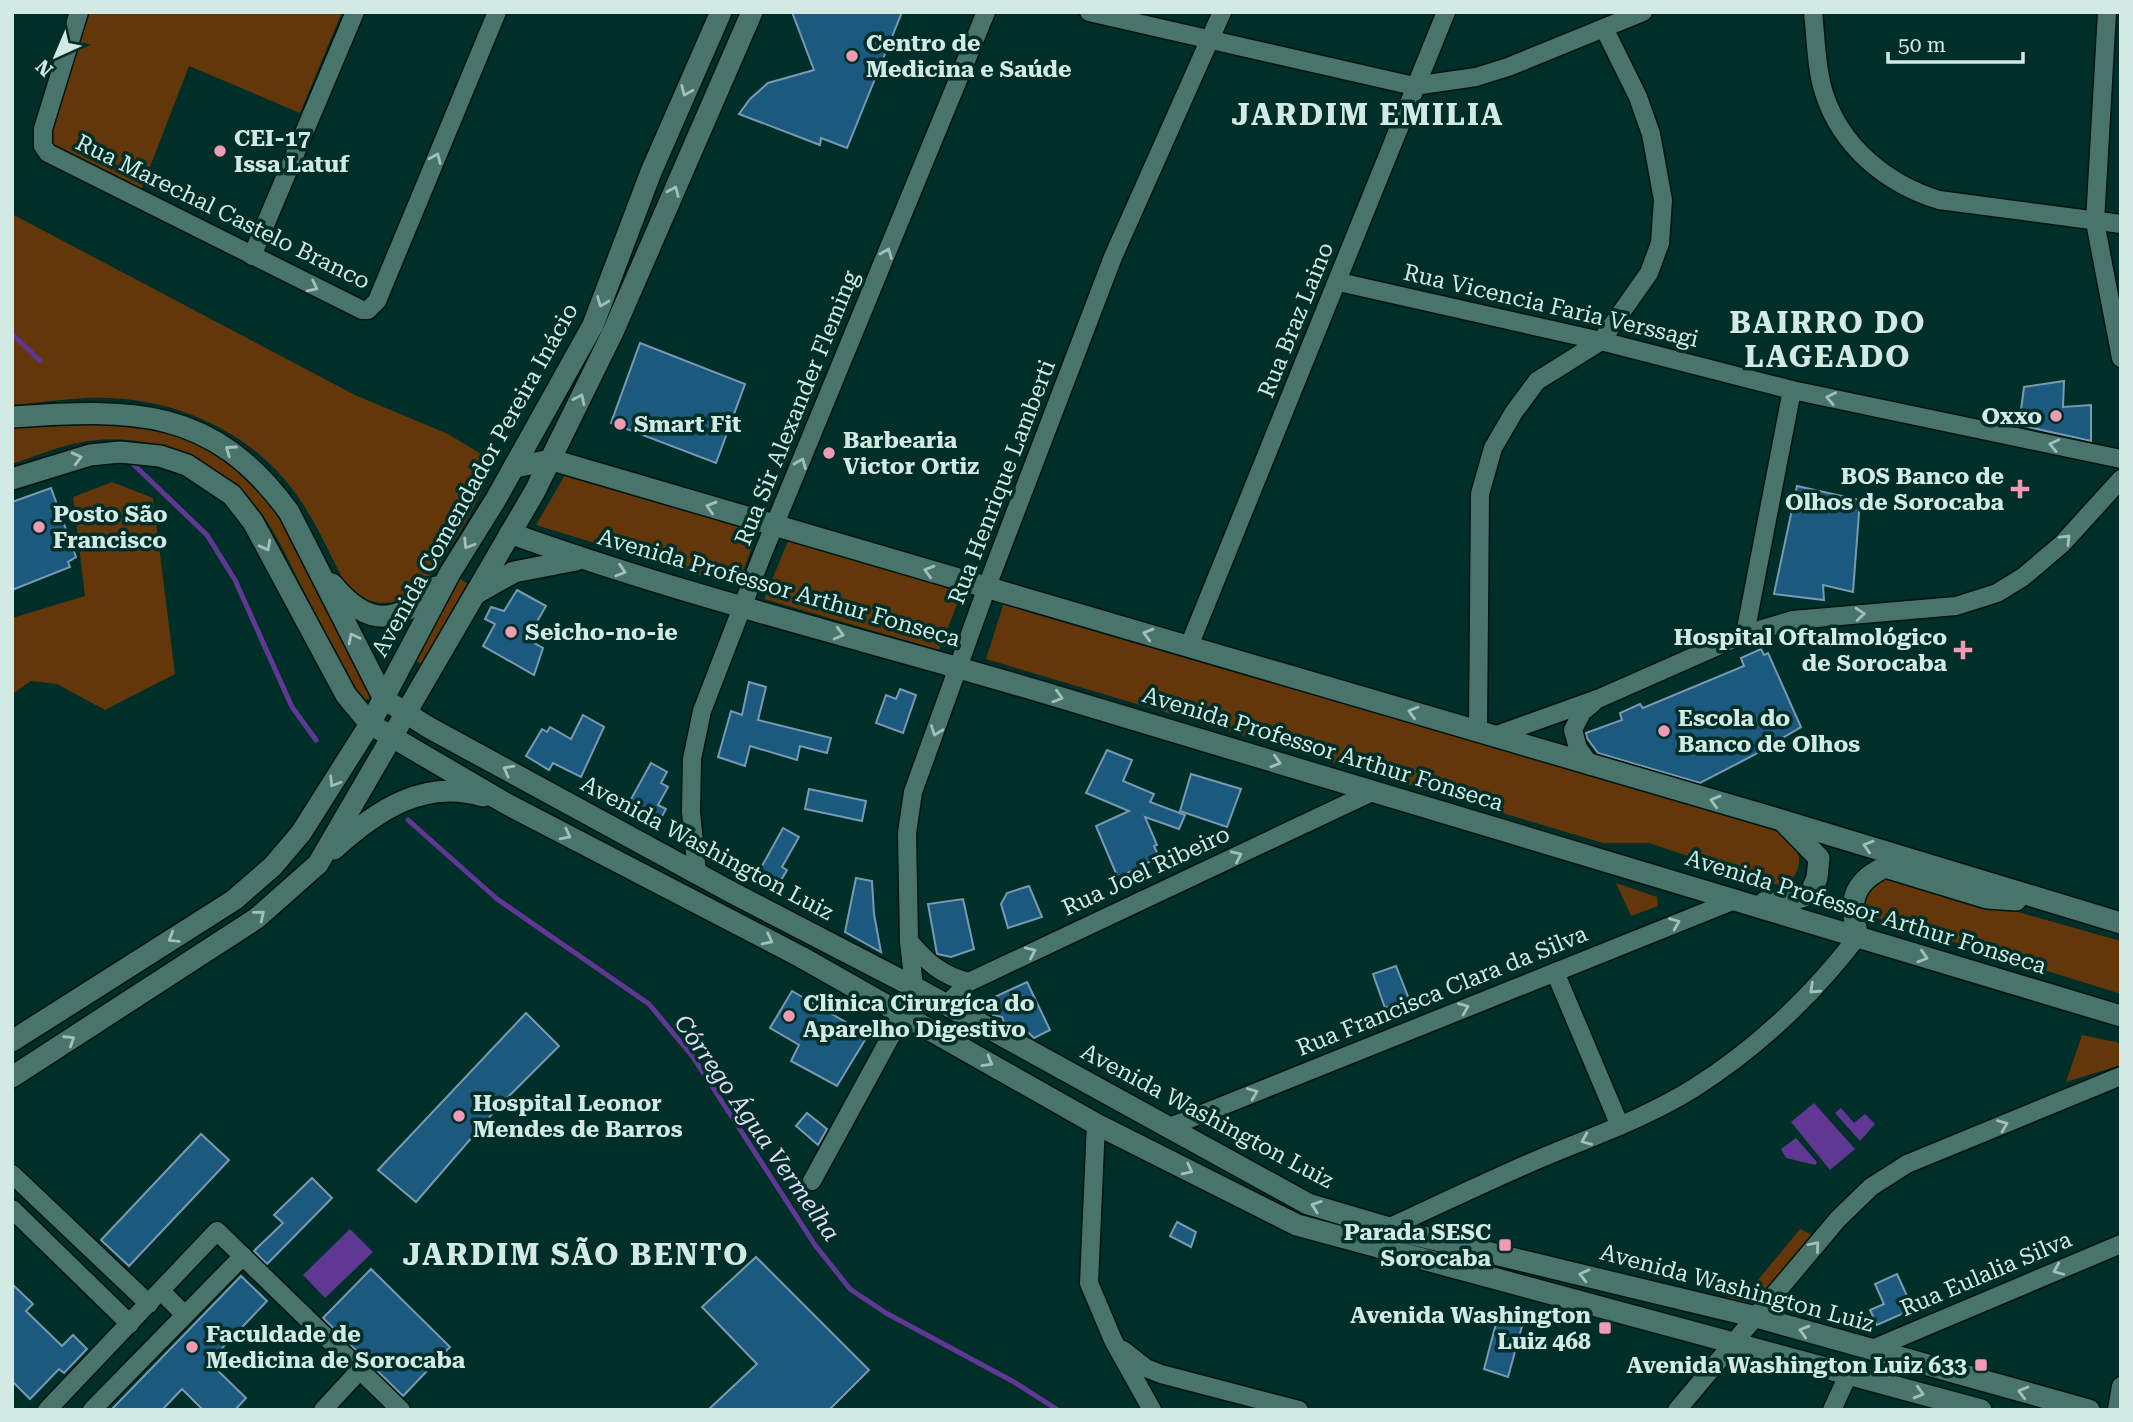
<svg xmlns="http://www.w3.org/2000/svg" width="2133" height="1422" font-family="'Roboto Serif',serif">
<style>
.green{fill:#633709}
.water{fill:#603893}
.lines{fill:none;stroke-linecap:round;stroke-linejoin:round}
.stream{stroke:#603893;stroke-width:5}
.building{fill:#1c597f;stroke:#7999b1;stroke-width:2}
.street-casing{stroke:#001410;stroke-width:21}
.secondary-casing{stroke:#001410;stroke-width:24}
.street{stroke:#48746b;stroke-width:18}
.secondary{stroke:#48746b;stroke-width:21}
.oneway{stroke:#a2c0ba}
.poi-dot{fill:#f19ab4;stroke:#002e28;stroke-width:2.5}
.labels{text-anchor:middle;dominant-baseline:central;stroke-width:7;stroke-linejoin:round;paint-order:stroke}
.poi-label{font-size:23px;font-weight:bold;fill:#d2e9e4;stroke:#002e28;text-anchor:start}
.street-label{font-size:23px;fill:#d2e9e4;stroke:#002e28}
.water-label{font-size:24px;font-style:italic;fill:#e1d9f2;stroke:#002e28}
.district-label{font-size:30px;font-weight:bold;letter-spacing:2px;fill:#d2e9e4;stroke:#002e28}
</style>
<rect width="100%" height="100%" fill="#002e28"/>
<g class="green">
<path d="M89 12H342L300 113 189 66 141 190 52 145 49 132Z"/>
<path d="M12 214 355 395 448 434 496 463C477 499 437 589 397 601 380 606 365 600 350 593 332 560 316 520 293 490 246 427 165 394 87 398 62 399 37 403 12 405Z"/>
<path d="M108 424 153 427 192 438 257 484 282 517 374 691 371 698 365 700 357 696C338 659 320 623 301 586 286 555 270 519 246 495 202 453 138 430 78 443 56 447 34 457 12 464V428Z"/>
<path d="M565 475 751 529 756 537 737 587 536 525Z"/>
<path d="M112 482 153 498 175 674 105 710 57 684 31 681 12 694V618L85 596 73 497Z"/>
<path d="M788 541 962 592 939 650 764 599Z"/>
<path d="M459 578 468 584 422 664 413 659Z"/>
<path d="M1006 596 1781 832C1801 849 1806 863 1788 885L1772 884 1649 843H1603L986 659Z"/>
<path d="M1883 874 2121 941V994L1861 913V896Z"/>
<path d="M1616 883 1657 897 1658 906 1631 916Z"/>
<path d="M2082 1035 2121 1043V1065L2066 1082Z"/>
<path d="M1800 1229 1814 1236 1752 1306 1650 1288 1651 1280C1680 1288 1719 1307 1748 1292Z"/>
</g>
<g class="water">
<path d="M1814 1103 1855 1149 1830 1170 1791 1122Z"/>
<path d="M1841 1108 1854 1123 1865 1114 1875 1124 1860 1141 1835 1113Z"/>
<path d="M1796 1138 1817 1162 1815 1165 1786 1158 1781 1149Z"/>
<path d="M350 1229 373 1252 325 1298 303 1275Z"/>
</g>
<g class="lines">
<g class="stream">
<path d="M12 334 40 361"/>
<path d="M132 463 207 535 235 580 292 707 316 740"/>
<path d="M408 820 497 899 649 1004 693 1057 815 1245 850 1289 886 1313 1014 1382 1058 1410"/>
</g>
</g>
<g class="building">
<path d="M792 12H902L847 148 821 138 820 145 739 114 750 99 768 83 814 70Z"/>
<path d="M640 343 745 384 716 463 611 423Z"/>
<path d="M2064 381 2063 407 2091 405V441L2019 425 2024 387Z"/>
<path d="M1797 486 1860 500 1853 592 1823 585 1824 600 1774 594Z"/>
<path d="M51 488 76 557 68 562 70 567 12 590V502Z"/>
<path d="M517 590 546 606 527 639 543 648 534 675 483 646 495 624 485 619 491 607 504 611Z"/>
<path d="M1761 649 1764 655 1768 653 1801 727 1754 755 1700 783 1598 753 1587 738 1586 733 1622 720 1620 713 1640 704 1643 708 1744 666 1741 658Z"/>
<path d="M749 682 766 687 758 720 831 738 827 753 800 746 797 760 750 746 745 766 718 757 731 711 742 715Z"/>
<path d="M900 689 916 695 903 733 876 723 886 695 896 699Z"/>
<path d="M583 715 604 727 581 777 553 763 549 770 526 756 542 729 547 732 550 727 571 739Z"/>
<path d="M1107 750 1132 760 1123 781 1154 794 1150 802 1185 815 1179 829 1145 817 1157 845 1154 846 1159 857 1118 878 1096 826 1129 811 1086 793Z"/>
<path d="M651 763 667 772 661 783 668 787 658 805 666 809 656 827 625 810Z"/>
<path d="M1191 774 1241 789 1227 827 1180 811Z"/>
<path d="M809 789 866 801 862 821 805 809Z"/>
<path d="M783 828 799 837 782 867 787 870 777 887 757 875Z"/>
<path d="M856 878 872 881 874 914 881 952 845 932Z"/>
<path d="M1029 886 1042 917 1008 928 1001 904 1007 893Z"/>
<path d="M963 899 974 949 951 957 937 954 928 904Z"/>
<path d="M1396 966 1409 999 1385 1008 1373 974Z"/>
<path d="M1027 982 1050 1030 1034 1038 1028 1032 1004 1022 1002 1017 993 1015 986 1001Z"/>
<path d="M792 991 868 1035 837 1086 791 1061 799 1045 770 1028Z"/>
<path d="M526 1013 559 1046 499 1106 416 1202 378 1170Z"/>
<path d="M807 1113 827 1129 818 1145 796 1126Z"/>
<path d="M201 1134 229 1160 129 1266 101 1240Z"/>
<path d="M312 1178 332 1198 267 1264 254 1251 283 1223 274 1215Z"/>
<path d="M1177 1222 1196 1232 1191 1247 1170 1236Z"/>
<path d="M756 1257 869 1370 829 1410H708L757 1364 702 1307Z"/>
<path d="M371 1269 450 1347 403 1396 323 1318Z"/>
<path d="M1897 1274 1913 1309 1877 1325 1870 1310 1884 1304 1875 1284Z"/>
<path d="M241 1276 267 1301 209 1362 246 1398 235 1410H203L182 1389 162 1410H111Z"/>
<path d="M12 1284 33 1304 26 1311 62 1346 73 1335 87 1349 64 1373 59 1369 30 1399 12 1381Z"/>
<path d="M1499 1312 1524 1319 1508 1377 1484 1369Z"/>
</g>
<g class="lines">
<g class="street-casing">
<g id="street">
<path d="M79 12 43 129V146L48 153 362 310H368L377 301 497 12"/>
<path d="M1089 12 1414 86 1476 77 1508 67 1643 12"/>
<path d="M1813 12C1816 38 1816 69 1824 93 1841 147 1887 184 1939 200L2121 224"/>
<path d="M2107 12 2095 222 2121 358"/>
<path d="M252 256 355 12"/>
<path d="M1339 282 1601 341 1792 390 2121 459"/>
<path d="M1745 634 1792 390"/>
<path d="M1189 646 1446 12"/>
<path d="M1478 731 1480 494 1493 448 1514 412 1537 381 1601 341 1649 273 1660 243 1663 200 1651 134 1638 97 1604 28"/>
<path d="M1494 736 1600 698 1745 634 1793 620 1956 606 1997 593 2023 577 2062 544 2121 479"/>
<path d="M1591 766 1578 748 1573 730 1582 712 1594 702"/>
<path d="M697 873 691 812 692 759 702 711 763 553 986 12"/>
<path d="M909 941C927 962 942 976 969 982"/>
<path d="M1555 972 1620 1126"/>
<path d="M914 987 909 941 907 833 913 792 991 576 1113 257 1222 12"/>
<path d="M946 1005 969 982 1374 791"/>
<path d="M1096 1124 1089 1283 1113 1340 1152 1410"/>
<path d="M1167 1128 1735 900"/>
<path d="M12 1174 149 1304"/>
<path d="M812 1181 903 1014"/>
<path d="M12 1209 130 1324"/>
<path d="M1388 1228C1438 1205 1488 1181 1539 1159 1591 1137 1646 1118 1694 1088 1757 1048 1813 995 1858 936"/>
<path d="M161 1291 185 1315"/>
<path d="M1123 1350 1146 1368 1161 1374 1299 1410"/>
<path d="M1870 1350 2121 1244"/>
<path d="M47 1410 217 1231 401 1410"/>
<path d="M92 1410 243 1256"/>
<path d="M323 1410 360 1370"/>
<path d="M1677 1410 1838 1219 1871 1187 1907 1164 2121 1076"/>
<path d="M1832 1410 1849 1373"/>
<path d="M2117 1410 2121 1386"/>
</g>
</g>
<g class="secondary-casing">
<g id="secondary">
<path d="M12 417C132 409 212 406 289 512L384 699 428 727 731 892 914 987 1308 1204 1403 1232 1756 1317 2089 1410"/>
<path d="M515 467 551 460 559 462 1781 820 2121 923"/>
<path d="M12 479 90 455 120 452 160 456 187 465 232 495 253 522 346 695 370 724 505 803 801 957 1096 1124 1297 1225 1981 1410"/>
<path d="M510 533C687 597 871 641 1052 695 1408 802 1764 910 2121 1016"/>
<path d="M332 584C368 628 398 625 436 587"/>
<path d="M475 594 514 572 576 560"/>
<path d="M334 849C376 811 424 778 483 796"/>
<path d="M1765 902 1784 903 1810 894 1817 878 1819 858 1783 821"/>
<path d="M1858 936C1849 903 1851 883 1885 867L1987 898 2016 900"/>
<path d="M12 1041 234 900 273 866 301 833 370 724 450 573 496 499 593 325 651 172 721 12"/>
<path d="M12 1077 257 918 318 864 535 491 613 332 752 12"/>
</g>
</g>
<use href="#street" class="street"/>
<use href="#secondary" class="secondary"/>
</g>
<defs><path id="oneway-chevron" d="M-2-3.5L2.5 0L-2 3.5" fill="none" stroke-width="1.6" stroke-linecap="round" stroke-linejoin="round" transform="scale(1.75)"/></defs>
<g class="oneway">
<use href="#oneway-chevron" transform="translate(686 91) rotate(113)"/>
<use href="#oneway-chevron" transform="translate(436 158) rotate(-67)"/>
<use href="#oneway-chevron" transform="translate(674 191) rotate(-67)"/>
<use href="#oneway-chevron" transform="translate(887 253) rotate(-68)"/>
<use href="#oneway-chevron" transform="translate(313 287) rotate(27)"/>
<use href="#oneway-chevron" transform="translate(602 302) rotate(111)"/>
<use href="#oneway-chevron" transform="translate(1831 398) rotate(-168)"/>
<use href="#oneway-chevron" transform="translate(580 399) rotate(-64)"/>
<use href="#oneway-chevron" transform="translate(2054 445) rotate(-168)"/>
<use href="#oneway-chevron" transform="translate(230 450) rotate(-145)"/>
<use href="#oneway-chevron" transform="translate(77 458) rotate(-14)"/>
<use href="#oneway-chevron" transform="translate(801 463) rotate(-68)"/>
<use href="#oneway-chevron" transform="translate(711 507) rotate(-163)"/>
<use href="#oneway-chevron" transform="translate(2066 539) rotate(-46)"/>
<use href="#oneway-chevron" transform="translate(468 544) rotate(122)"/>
<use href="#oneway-chevron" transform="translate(266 546) rotate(62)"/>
<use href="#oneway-chevron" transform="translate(621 571) rotate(17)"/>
<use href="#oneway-chevron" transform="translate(929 571) rotate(-164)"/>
<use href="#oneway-chevron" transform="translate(1860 614) rotate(-5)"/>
<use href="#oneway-chevron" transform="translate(839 634) rotate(15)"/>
<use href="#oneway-chevron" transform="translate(1148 634) rotate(-164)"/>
<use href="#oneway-chevron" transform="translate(353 638) rotate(-117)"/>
<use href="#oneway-chevron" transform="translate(1058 697) rotate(17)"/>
<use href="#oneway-chevron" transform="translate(1413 712) rotate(-164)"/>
<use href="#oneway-chevron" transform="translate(936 731) rotate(110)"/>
<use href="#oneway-chevron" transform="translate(1276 762) rotate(17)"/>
<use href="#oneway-chevron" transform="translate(508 770) rotate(-152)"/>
<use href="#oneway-chevron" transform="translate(334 782) rotate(122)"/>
<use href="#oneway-chevron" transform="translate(1715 801) rotate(-164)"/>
<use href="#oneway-chevron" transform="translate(566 835) rotate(27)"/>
<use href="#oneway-chevron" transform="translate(1868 846) rotate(-163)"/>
<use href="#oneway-chevron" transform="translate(1237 856) rotate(-25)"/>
<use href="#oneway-chevron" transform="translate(260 915) rotate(-39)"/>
<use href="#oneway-chevron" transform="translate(1675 923) rotate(-22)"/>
<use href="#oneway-chevron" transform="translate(173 938) rotate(148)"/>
<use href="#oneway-chevron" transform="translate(768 940) rotate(27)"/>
<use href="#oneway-chevron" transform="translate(1031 952) rotate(-25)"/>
<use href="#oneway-chevron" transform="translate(1923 957) rotate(17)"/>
<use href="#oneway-chevron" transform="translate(1814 989) rotate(137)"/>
<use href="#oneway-chevron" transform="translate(1464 1008) rotate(-22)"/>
<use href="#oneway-chevron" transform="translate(70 1040) rotate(-33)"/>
<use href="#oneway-chevron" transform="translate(988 1062) rotate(30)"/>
<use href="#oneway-chevron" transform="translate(1253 1093) rotate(-22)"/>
<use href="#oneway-chevron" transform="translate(2003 1125) rotate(-22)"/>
<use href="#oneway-chevron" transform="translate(1586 1140) rotate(158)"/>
<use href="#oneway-chevron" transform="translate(1188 1170) rotate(27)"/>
<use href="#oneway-chevron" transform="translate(1316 1206) rotate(-161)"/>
<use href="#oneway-chevron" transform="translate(1815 1246) rotate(-50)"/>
<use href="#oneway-chevron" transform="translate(2058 1270) rotate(157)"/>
<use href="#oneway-chevron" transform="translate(1584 1275) rotate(-166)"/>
<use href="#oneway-chevron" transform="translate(1804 1331) rotate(-164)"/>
<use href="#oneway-chevron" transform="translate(2023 1392) rotate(-165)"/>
<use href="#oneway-chevron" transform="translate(1919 1393) rotate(16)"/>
</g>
<g class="poi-dot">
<circle cx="852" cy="56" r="7"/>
<circle cx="220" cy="151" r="7"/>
<circle cx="2056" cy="416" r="7"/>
<circle cx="620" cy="424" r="7"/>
<circle cx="829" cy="453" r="7"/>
<path d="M2016.5 478.5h7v7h7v7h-7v7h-7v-7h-7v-7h7z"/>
<circle cx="39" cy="527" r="7"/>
<circle cx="511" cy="632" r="7"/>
<path d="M1959.5 639.5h7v7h7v7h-7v7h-7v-7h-7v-7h7z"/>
<circle cx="1664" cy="731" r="7"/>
<circle cx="789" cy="1016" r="7"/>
<circle cx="459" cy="1116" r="7"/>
<rect x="1498" y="1238" width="14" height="14" rx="3.5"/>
<rect x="1598" y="1321" width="14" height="14" rx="3.5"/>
<circle cx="192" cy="1347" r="7"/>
<rect x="1974" y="1358" width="14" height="14" rx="3.5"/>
</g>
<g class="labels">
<g class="poi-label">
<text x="866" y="43">Centro de<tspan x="866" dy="26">Medicina e Saúde</tspan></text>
<text x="234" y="138">CEI-17<tspan x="234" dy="26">Issa Latuf</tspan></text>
<text x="2042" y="416" text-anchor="end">Oxxo</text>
<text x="634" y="424">Smart Fit</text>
<text x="843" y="440">Barbearia<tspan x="843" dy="26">Victor Ortiz</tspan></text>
<text x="2004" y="476" text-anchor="end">BOS Banco de<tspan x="2004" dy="26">Olhos de Sorocaba</tspan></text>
<text x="53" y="514">Posto São<tspan x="53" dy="26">Francisco</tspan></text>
<text x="525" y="632">Seicho-no-ie</text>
<text x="1947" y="637" text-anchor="end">Hospital Oftalmológico<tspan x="1947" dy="26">de Sorocaba</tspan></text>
<text x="1678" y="718">Escola do<tspan x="1678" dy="26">Banco de Olhos</tspan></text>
<text x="803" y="1003">Clinica Cirurgíca do<tspan x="803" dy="26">Aparelho Digestivo</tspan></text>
<text x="473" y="1103">Hospital Leonor<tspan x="473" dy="26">Mendes de Barros</tspan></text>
<text x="1491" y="1232" text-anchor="end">Parada SESC<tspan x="1491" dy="26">Sorocaba</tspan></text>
<text x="1591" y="1315" text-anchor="end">Avenida Washington<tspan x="1591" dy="26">Luiz 468</tspan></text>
<text x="206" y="1334">Faculdade de<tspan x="206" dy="26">Medicina de Sorocaba</tspan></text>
<text x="1967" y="1365" text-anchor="end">Avenida Washington Luiz 633</text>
</g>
<g class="street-label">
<text transform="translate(223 212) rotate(26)">Rua Marechal Castelo Branco</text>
<text transform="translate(1551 306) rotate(13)">Rua Vicencia Faria Verssagi</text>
<text transform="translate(1296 320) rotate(-68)">Rua Braz Laino</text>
<text transform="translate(797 408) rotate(-68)">Rua Sir Alexander Fleming</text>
<text transform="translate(475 480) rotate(-61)">Avenida Comendador Pereira Inácio</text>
<text transform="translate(1002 482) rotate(-69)">Rua Henrique Lamberti</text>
<text transform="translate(779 588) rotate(16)">Avenida Professor Arthur Fonseca</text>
<text transform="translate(1323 749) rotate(17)">Avenida Professor Arthur Fonseca</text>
<text transform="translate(707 848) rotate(28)">Avenida Washington Luiz</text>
<text transform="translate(1146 871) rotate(-25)">Rua Joel Ribeiro</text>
<text transform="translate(1866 912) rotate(17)">Avenida Professor Arthur Fonseca</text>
<text transform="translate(1442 991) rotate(-22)">Rua Francisca Clara da Silva</text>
<text transform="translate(1207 1116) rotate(28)">Avenida Washington Luiz</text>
<text transform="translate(1986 1274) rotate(-23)">Rua Eulalia Silva</text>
<text transform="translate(1737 1288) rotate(15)">Avenida Washington Luiz</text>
</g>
<g class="water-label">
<text transform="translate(757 1128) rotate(55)">Córrego Água Vermelha</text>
</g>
<g class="district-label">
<text x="1368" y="114">JARDIM EMILIA</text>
<text x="1828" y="322">BAIRRO DO<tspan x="1828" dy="34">LAGEADO</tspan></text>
<text x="576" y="1254">JARDIM SÃO BENTO</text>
</g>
</g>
<rect width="2133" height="1422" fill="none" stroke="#d2e9e4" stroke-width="28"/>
<g transform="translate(56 56) rotate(224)" stroke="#002e28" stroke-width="5" paint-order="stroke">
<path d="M0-5L12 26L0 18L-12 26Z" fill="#d2e9e4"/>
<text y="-10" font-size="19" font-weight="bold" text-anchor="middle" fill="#d2e9e4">N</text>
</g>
<path d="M1888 52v10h135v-10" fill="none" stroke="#d2e9e4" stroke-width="3.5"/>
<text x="1898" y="52" font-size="21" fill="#d2e9e4" stroke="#002e28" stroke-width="5" paint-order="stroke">50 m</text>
</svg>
